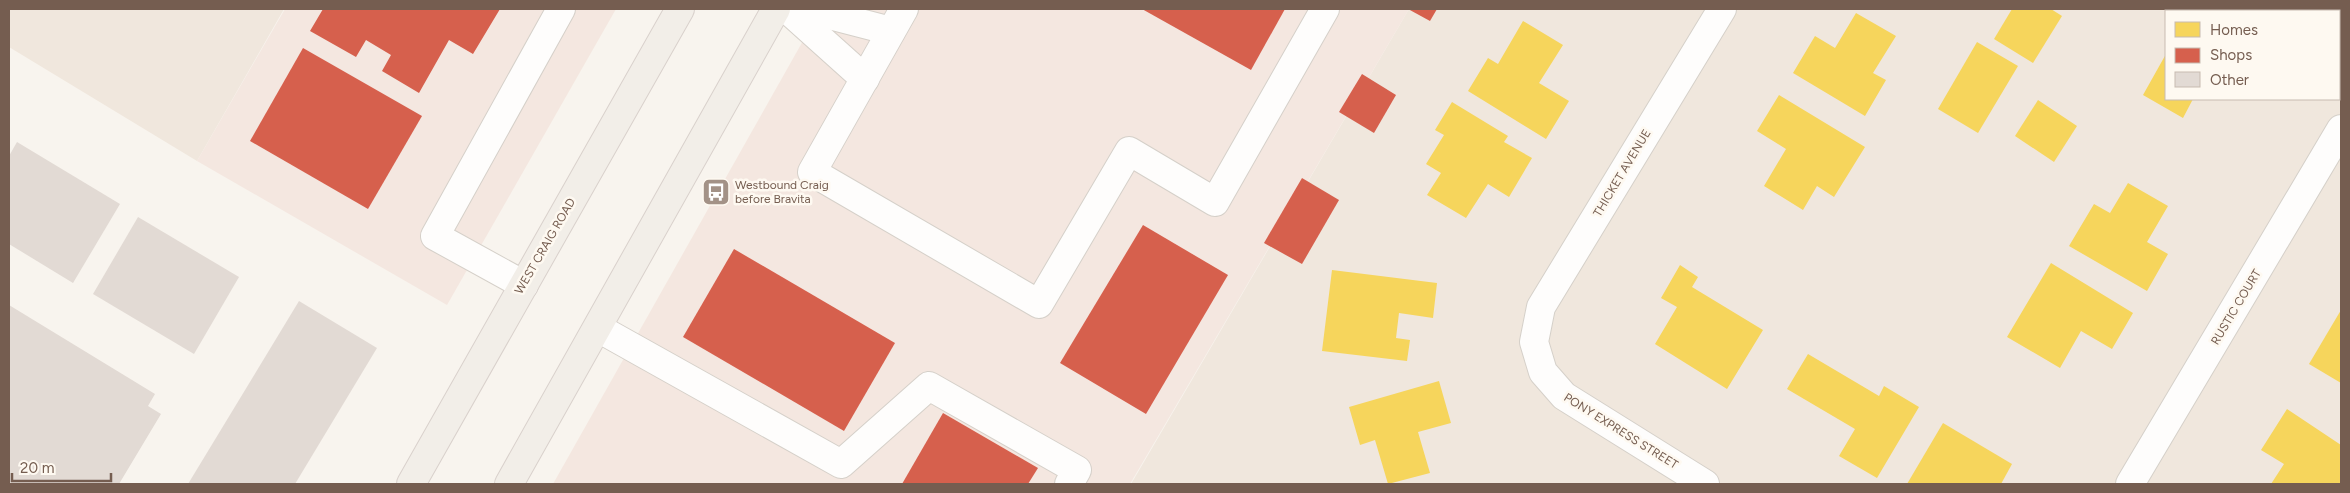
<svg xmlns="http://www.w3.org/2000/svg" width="2350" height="493" font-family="Figtree,sans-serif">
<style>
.residential{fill:#f0e7dd;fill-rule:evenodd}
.commercial{fill:#f4e7e0}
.homes{fill:#f6d55c}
.shops{fill:#d6604d}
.building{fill:#e2dad4}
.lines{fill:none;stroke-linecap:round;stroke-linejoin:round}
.minor-casing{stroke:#d5d0c9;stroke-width:30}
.major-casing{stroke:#d9d1cc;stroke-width:30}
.minor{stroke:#fefdfc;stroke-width:28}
.major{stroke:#f2eee8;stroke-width:28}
.labels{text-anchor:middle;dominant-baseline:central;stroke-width:5;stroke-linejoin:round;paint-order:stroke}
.street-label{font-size:12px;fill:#755d50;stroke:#fef9f1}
.poi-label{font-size:12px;fill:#755d50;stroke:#fef9f1;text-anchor:start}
</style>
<rect width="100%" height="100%" fill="#f8f4ee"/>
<g class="residential">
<path d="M9 9H284L197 161 9 47Z"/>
<path d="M1409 9H2341V484H1131ZM2166 11H2339V99H2166Z"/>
</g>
<g class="commercial">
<path d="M285 9H616L447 305 197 161Z"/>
<path d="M821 9H1409L1130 484H553Z"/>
</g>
<g class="homes">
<path d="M2012 9H2051L2062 16 2033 63 1994 39Z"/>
<path d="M2240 9H2293L2291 11H2243Z"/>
<path d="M1856 13 1896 36 1873 73 1886 80 1865 116 1793 73 1815 36 1835 48Z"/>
<path d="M1523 21 1563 45 1539 83 1569 101 1546 139 1468 91 1488 58 1498 64Z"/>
<path d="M1977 42 2018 66 1978 133 1938 109Z"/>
<path d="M2166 54V99H2193L2183 118 2143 95Z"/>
<path d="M1779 95 1865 147 1834 197 1817 186 1803 210 1764 186 1786 149 1757 131Z"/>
<path d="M2038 100 2077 126 2054 162 2015 136Z"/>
<path d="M1452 102 1508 136 1504 142 1532 158 1509 197 1488 184 1466 218 1427 195 1441 173 1426 164 1444 135 1435 130Z"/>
<path d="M2128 183 2168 206 2147 242 2168 254 2147 291 2069 246 2094 204 2110 213Z"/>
<path d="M2051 263 2133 313 2112 349 2081 331 2060 368 2007 337Z"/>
<path d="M1680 265 1698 277 1692 287 1763 330 1727 389 1655 344 1677 307 1661 298Z"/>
<path d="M1332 270 1437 283 1433 318 1399 313 1396 338 1410 340 1407 361 1322 351Z"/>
<path d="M2341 310V383L2309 364Z"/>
<path d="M1808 354 1879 396 1884 386 1919 407 1877 478 1839 456 1855 429 1787 389Z"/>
<path d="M1439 381 1451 423 1418 432 1430 473 1388 484 1375 440 1360 445 1349 407Z"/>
<path d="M2287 409 2341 445V484H2271L2284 464 2261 450Z"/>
<path d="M1943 423 2012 464 2001 484H1907Z"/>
</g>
<g class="shops">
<path d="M323 9H500L473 54 449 40 419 93 382 71 391 55 366 40 356 57 310 31Z"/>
<path d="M1142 9H1285L1251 70Z"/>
<path d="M1408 9H1437L1430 21Z"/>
<path d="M303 48 422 116 368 209 250 141Z"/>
<path d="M1362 74 1396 95 1374 133 1339 112Z"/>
<path d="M1302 178 1339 200 1302 264 1264 243Z"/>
<path d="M1143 225 1228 275 1146 414 1060 363Z"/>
<path d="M734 249 895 343 844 431 683 337Z"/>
<path d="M943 413 1038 468 1028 484H902Z"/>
</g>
<g class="building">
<path d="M17 142 120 204 73 283 9 244V156Z"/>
<path d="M138 217 239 277 194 354 93 294Z"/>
<path d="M299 301 377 348 295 484H188Z"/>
<path d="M9 305 155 394 148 406 161 414 119 484H9Z"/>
</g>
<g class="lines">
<g class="minor-casing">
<g id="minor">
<path d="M787 9 865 79"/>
<path d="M806 9 891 31"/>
<path d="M904 9 812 172 1039 304 1129 151 1215 202 1325 9"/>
<path d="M524 285 435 236 561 9"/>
<path d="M598 328 841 464 929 386 1077 470 1069 484"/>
<path d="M1705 484 1564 396 1543 372 1534 342 1541 307 1722 9"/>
<path d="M2130 484 2341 129"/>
</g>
</g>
<g class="major-casing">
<g id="major">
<path d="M411 484 680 9"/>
<path d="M509 484 776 9"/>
</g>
</g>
<use href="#minor" class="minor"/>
<use href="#major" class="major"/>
</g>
<defs>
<g id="bus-square" transform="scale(1.4375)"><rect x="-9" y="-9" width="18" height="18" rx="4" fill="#a39287" stroke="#fef9f1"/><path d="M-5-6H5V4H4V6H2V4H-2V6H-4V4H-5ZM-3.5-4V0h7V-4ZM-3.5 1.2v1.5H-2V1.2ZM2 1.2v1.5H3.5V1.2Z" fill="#fff"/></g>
</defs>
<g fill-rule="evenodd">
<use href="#bus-square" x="716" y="192"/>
</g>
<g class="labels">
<g class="street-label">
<text transform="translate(1622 173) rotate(-59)">THICKET AVENUE</text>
<text transform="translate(545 246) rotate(-60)">WEST CRAIG ROAD</text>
<text transform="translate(2236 307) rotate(-59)">RUSTIC COURT</text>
<text transform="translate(1621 431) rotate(32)">PONY EXPRESS STREET</text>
</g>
<g class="poi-label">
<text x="735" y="185">Westbound Craig<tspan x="735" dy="14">before Bravita</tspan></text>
</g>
</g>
<rect width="2350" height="493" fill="none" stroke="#755d50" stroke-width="20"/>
<rect x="2165" y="10" width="175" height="90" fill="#fef9f1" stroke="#c7bbb1"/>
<rect x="2175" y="22" width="25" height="15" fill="#f6d55c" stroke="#c7bbb1"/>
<text x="2210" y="35" font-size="15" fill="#755d50">Homes</text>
<rect x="2175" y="48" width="25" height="15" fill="#d6604d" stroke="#c7bbb1"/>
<text x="2210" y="60" font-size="15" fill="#755d50">Shops</text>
<rect x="2175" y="72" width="25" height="15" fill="#e2dad4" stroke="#c7bbb1"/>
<text x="2210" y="85" font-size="15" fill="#755d50">Other</text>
<path d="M12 473v8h99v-8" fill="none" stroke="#755d50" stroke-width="2.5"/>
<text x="20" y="473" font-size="15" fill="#755d50" stroke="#fef9f1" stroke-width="4" paint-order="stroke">20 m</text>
</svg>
